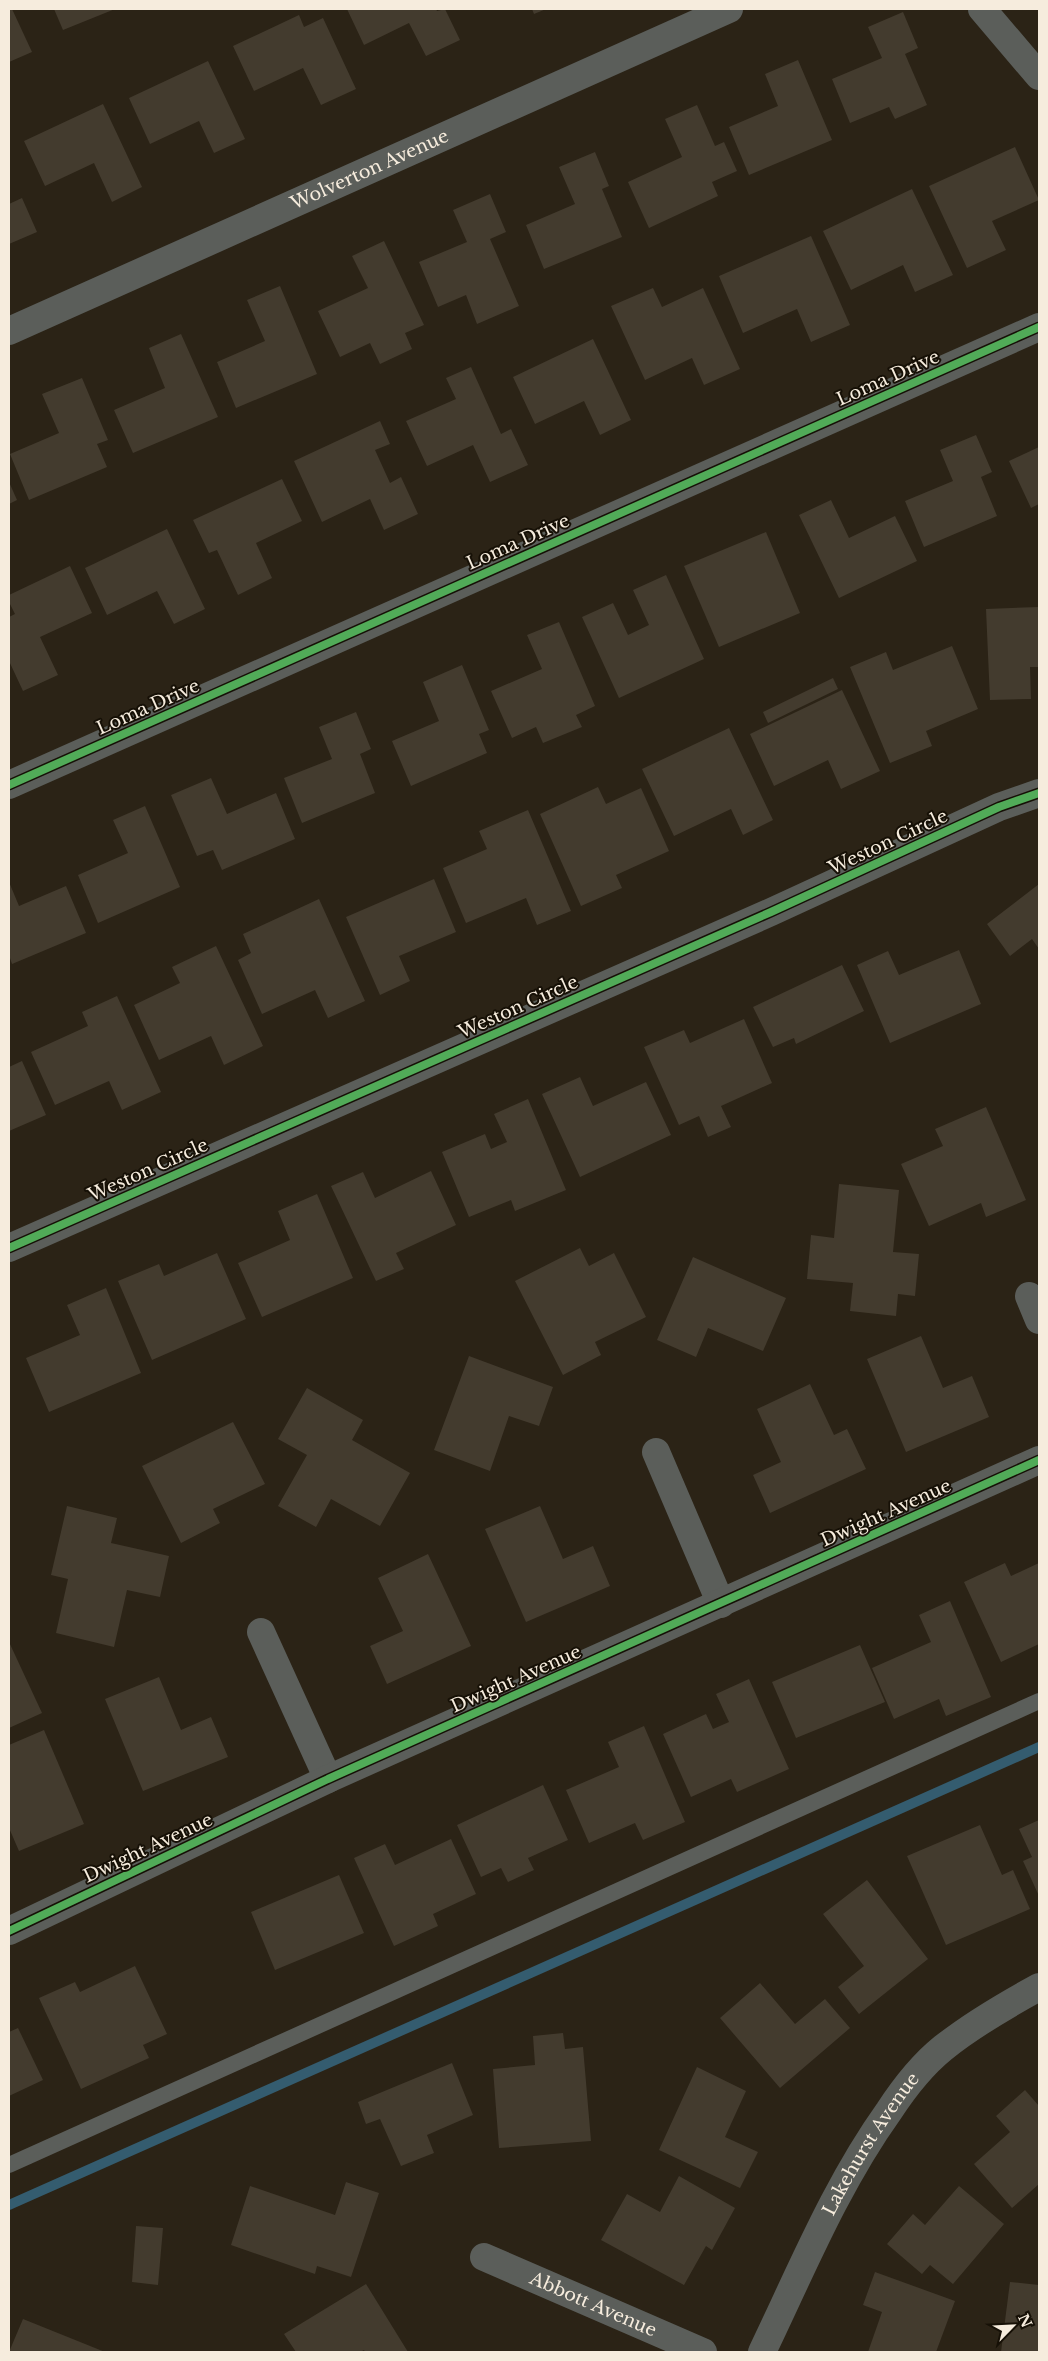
<svg xmlns="http://www.w3.org/2000/svg" width="1048" height="2361" font-family="'Libre Baskerville',serif">
<style>
.lines{fill:none;stroke-linecap:round;stroke-linejoin:round}
.stream{stroke:#345c6f;stroke-width:10}
.building{fill:#433b2e}
.service{stroke:#5b5e5a;stroke-width:16}
.minor{stroke:#5b5e5a;stroke-width:28}
.cycleway-casing{stroke:#161006;stroke-width:11}
.cycleway{stroke:#51ab58;stroke-width:8}
.labels{text-anchor:middle;dominant-baseline:central;stroke-width:4;stroke-linejoin:round;paint-order:stroke}
.street-label{font-size:18px;fill:#f6ecdd;stroke:#161006}
</style>
<rect width="100%" height="100%" fill="#2b2316"/>
<g class="lines">
<path class="stream" d="M9 2205 1039 1747"/>
</g>
<g class="building">
<path d="M9 9H12L32 52 9 62Z"/>
<path d="M54 9H115L63 30Z"/>
<path d="M347 9H436L437 11 445 9 460 40 426 56 409 23 364 45Z"/>
<path d="M532 9H546L534 14Z"/>
<path d="M903 12 918 48 905 54 927 105 895 119 889 107 850 123 832 79 882 58 868 27Z"/>
<path d="M299 15 304 27 323 18 356 89 321 105 303 68 254 91 233 46Z"/>
<path d="M798 60 832 140 749 175 729 127 778 106 765 74Z"/>
<path d="M208 61 245 139 214 153 199 121 150 144 129 98Z"/>
<path d="M103 104 142 187 112 202 94 163 45 186 24 141Z"/>
<path d="M697 105 715 146 724 142 737 171 712 182 718 196 649 228 628 182 682 157 665 119Z"/>
<path d="M1015 147 1039 200 992 221 1006 250 967 268 929 186Z"/>
<path d="M595 152 609 186 602 189 622 237 544 269 526 225 575 204 559 167Z"/>
<path d="M912 189 953 275 915 292 903 265 851 290 823 231Z"/>
<path d="M490 194 506 232 490 239 519 306 477 324 466 295 438 307 419 262 467 242 453 210Z"/>
<path d="M22 198 37 232 9 244V204Z"/>
<path d="M811 236 850 325 811 342 797 309 743 333 719 276Z"/>
<path d="M384 241 424 325 405 333 412 349 380 364 370 343 340 357 318 311 368 288 352 256Z"/>
<path d="M280 286 317 374 236 408 217 362 265 341 247 300Z"/>
<path d="M653 288 662 307 703 288 740 369 704 385 692 358 645 380 611 306Z"/>
<path d="M181 334 218 417 133 453 114 410 165 388 149 348Z"/>
<path d="M593 339 631 420 600 435 584 401 535 424 513 377Z"/>
<path d="M471 367 501 434 511 429 528 465 490 482 473 445 427 466 406 421 456 399 446 378Z"/>
<path d="M82 378 108 440 97 444 107 467 29 500 10 454 59 433 42 394Z"/>
<path d="M380 421 390 444 375 450 390 483 401 477 418 514 384 530 370 499 322 522 294 461Z"/>
<path d="M976 435 992 472 981 477 997 516 924 547 905 501 953 481 940 450Z"/>
<path d="M1039 447V504L1031 508 1009 461Z"/>
<path d="M282 479 302 521 256 543 272 578 238 595 217 550 209 553 193 520Z"/>
<path d="M9 482 17 500 9 504Z"/>
<path d="M831 500 849 538 895 516 917 561 839 598 799 515Z"/>
<path d="M167 529 205 609 174 624 157 591 107 615 85 568Z"/>
<path d="M766 532 800 613 719 647 684 566Z"/>
<path d="M70 566 92 613 40 637 58 675 23 691 9 661V617L15 614 9 602V595Z"/>
<path d="M666 575 704 659 619 698 582 617 613 603 628 635 649 625 633 590Z"/>
<path d="M1039 607V667H1030L1031 699 990 700 986 609Z"/>
<path d="M559 622 595 706 576 715 582 727 543 743 536 727 512 738 491 691 542 669 527 635Z"/>
<path d="M952 646 978 709 926 731 932 746 890 763 850 667 886 652 893 670Z"/>
<path d="M462 665 489 730 479 734 487 753 411 786 392 741 439 721 423 682Z"/>
<path d="M833 678 838 689 768 723 763 712Z"/>
<path d="M842 690 880 771 841 789 828 760 774 786 750 734Z"/>
<path d="M356 712 371 749 360 754 375 793 302 823 284 778 332 759 319 727Z"/>
<path d="M729 728 773 820 743 835 731 809 674 836 642 769Z"/>
<path d="M211 778 227 814 276 793 295 839 222 870 213 850 197 856 171 795Z"/>
<path d="M598 787 606 804 641 788 669 851 616 875 622 888 581 906 540 814Z"/>
<path d="M145 806 180 887 98 923 78 875 128 853 113 820Z"/>
<path d="M528 810 571 911 537 925 526 898 466 923 443 868 487 849 479 831Z"/>
<path d="M434 879 456 932 399 956 410 981 380 995 346 917Z"/>
<path d="M9 882 19 906 66 886 86 933 12 964 9 955Z"/>
<path d="M1039 884V949L1032 939 1010 956 987 924Z"/>
<path d="M319 899 365 1001 328 1018 315 990 262 1014 238 960 251 953 243 934Z"/>
<path d="M216 946 263 1046 224 1065 211 1036 159 1060 134 1005 180 983 172 967Z"/>
<path d="M959 950 981 1004 890 1043 857 965 888 951 899 975Z"/>
<path d="M842 965 864 1011 796 1044 794 1038 773 1047 753 1007Z"/>
<path d="M117 996 161 1092 122 1110 109 1081 55 1105 31 1052 88 1026 82 1012Z"/>
<path d="M744 1019 772 1083 721 1106 731 1127 708 1137 699 1116 679 1125 644 1047 684 1030 690 1043Z"/>
<path d="M22 1061 46 1115 9 1131V1067Z"/>
<path d="M580 1077 593 1106 646 1082 671 1135 580 1177 542 1094Z"/>
<path d="M528 1099 566 1190 515 1211 511 1200 469 1217 442 1152 485 1134 491 1149 507 1142 494 1114Z"/>
<path d="M986 1107 1026 1200 986 1217 981 1203 929 1226 901 1164 943 1146 935 1129Z"/>
<path d="M431 1171 456 1225 396 1253 404 1269 376 1281 331 1186 363 1172 375 1198Z"/>
<path d="M839 1184 899 1190 893 1252 919 1254 915 1296 898 1294 896 1316 850 1311 853 1283 807 1279 811 1235 834 1238Z"/>
<path d="M317 1194 353 1278 262 1317 238 1263 290 1240 278 1211Z"/>
<path d="M580 1248 589 1266 614 1253 646 1317 595 1342 601 1355 563 1375 515 1281Z"/>
<path d="M217 1253 246 1319 152 1360 118 1281 159 1264 164 1276Z"/>
<path d="M693 1257 786 1298 763 1351 708 1328 696 1357 657 1340Z"/>
<path d="M106 1288 141 1373 49 1412 26 1358 80 1335 67 1305Z"/>
<path d="M921 1336 943 1388 972 1376 989 1417 906 1452 867 1359Z"/>
<path d="M469 1356 553 1387 539 1426 509 1416 490 1471 434 1450Z"/>
<path d="M810 1384 834 1435 847 1429 866 1469 770 1513 753 1475 781 1462 757 1409Z"/>
<path d="M307 1388 363 1420 352 1440 410 1473 380 1526 331 1499 316 1527 278 1506 307 1455 278 1439Z"/>
<path d="M233 1422 265 1484 213 1509 220 1523 181 1543 142 1466Z"/>
<path d="M67 1506 117 1518 111 1543 169 1556 160 1597 127 1590 114 1647 56 1633 68 1579 51 1575Z"/>
<path d="M540 1506 563 1559 593 1546 610 1586 526 1622 485 1529Z"/>
<path d="M428 1554 471 1646 387 1684 370 1646 403 1631 378 1578Z"/>
<path d="M1005 1563 1011 1576 1039 1563V1644L1001 1662 964 1582Z"/>
<path d="M950 1601 991 1697 946 1716 939 1699 894 1719 872 1668 931 1642 919 1615Z"/>
<path d="M9 1642 42 1713 9 1728Z"/>
<path d="M860 1645 885 1702 796 1738 772 1682Z"/>
<path d="M159 1677 181 1730 211 1717 228 1757 143 1791 105 1699Z"/>
<path d="M749 1679 789 1769 737 1792 731 1779 691 1797 663 1734 706 1714 713 1729 729 1722 716 1694Z"/>
<path d="M644 1726 685 1822 643 1840 635 1823 589 1843 566 1790 619 1767 608 1742Z"/>
<path d="M44 1730 84 1824 19 1851 9 1828V1745Z"/>
<path d="M543 1785 568 1840 528 1858 534 1870 508 1882 501 1868 481 1877 457 1825Z"/>
<path d="M1039 1820V1896L1023 1861 1032 1857 1019 1829Z"/>
<path d="M980 1825 1002 1875 1013 1870 1030 1909 946 1945 907 1856Z"/>
<path d="M451 1839 476 1894 433 1914 438 1926 394 1946 354 1858 385 1844 395 1865Z"/>
<path d="M339 1875 364 1933 275 1970 251 1912Z"/>
<path d="M867 1880 928 1959 859 2014 838 1987 864 1966 823 1914Z"/>
<path d="M135 1966 167 2034 143 2045 149 2058 81 2089 39 1998 75 1982 80 1992Z"/>
<path d="M760 1983 795 2024 825 1999 850 2028 780 2088 720 2018Z"/>
<path d="M18 2028 43 2080 9 2096V2032Z"/>
<path d="M563 2033 565 2049 583 2047 591 2141 499 2148 493 2069 535 2065 533 2036Z"/>
<path d="M452 2063 473 2115 427 2135 434 2153 401 2166 380 2119 366 2124 358 2102Z"/>
<path d="M697 2067 746 2091 725 2137 758 2152 740 2188 659 2150Z"/>
<path d="M1025 2090 1039 2106V2184L1012 2208 974 2164 1010 2132 996 2116Z"/>
<path d="M679 2176 735 2208 712 2250 706 2246 684 2285 601 2240 627 2194 660 2212Z"/>
<path d="M346 2182 379 2193 351 2277 317 2266 315 2274 231 2245 250 2186 335 2215Z"/>
<path d="M959 2186 1004 2224 953 2284 930 2265 922 2274 887 2244 913 2214 925 2225Z"/>
<path d="M136 2226 163 2228 158 2285 132 2282Z"/>
<path d="M875 2272 955 2301 936 2352H868L882 2312 863 2305Z"/>
<path d="M1010 2282 1039 2285V2352H1001Z"/>
<path d="M366 2284 408 2352H365L364 2350 360 2352H296L284 2334Z"/>
<path d="M23 2319 105 2352H9Z"/>
</g>
<g class="lines">
<path class="service" d="M9 2165 1039 1701"/>
<g class="minor">
<path d="M982 9 1039 76"/>
<path id="s1" d="M9 331 729 9"/>
<path d="M9 785 1039 327"/>
<path d="M9 1248 771 912 999 807 1039 793"/>
<path d="M1029 1296 1039 1320"/>
<path d="M656 1452 721 1604"/>
<path d="M261 1632 328 1779"/>
<path d="M9 1931 328 1779 1039 1460"/>
<path id="s2" d="M484 2257 703 2352"/>
<path id="s3" d="M762 2352C801 2271 836 2185 889 2111 904 2088 922 2065 943 2048 973 2024 1006 2005 1039 1987"/>
</g>
<g class="cycleway-casing">
<g id="cycleway">
<path d="M9 785 1039 327"/>
<path d="M9 1248 771 912 999 807 1039 793"/>
<path d="M9 1931 328 1779 1039 1460"/>
</g>
</g>
<use href="#cycleway" class="cycleway"/>
</g>
<g class="labels">
<g class="street-label">
<text stroke="none"><textPath href="#s1" startOffset="395">Wolverton Avenue</textPath></text>
<text transform="translate(888 378) rotate(-24)">Loma Drive</text>
<text transform="translate(518 542) rotate(-24)">Loma Drive</text>
<text transform="translate(148 707) rotate(-24)">Loma Drive</text>
<text transform="translate(888 842) rotate(-25)">Weston Circle</text>
<text transform="translate(518 1007) rotate(-24)">Weston Circle</text>
<text transform="translate(148 1170) rotate(-24)">Weston Circle</text>
<text transform="translate(886 1513) rotate(-24)">Dwight Avenue</text>
<text transform="translate(516 1679) rotate(-24)">Dwight Avenue</text>
<text transform="translate(148 1848) rotate(-25)">Dwight Avenue</text>
<text stroke="none"><textPath href="#s3" startOffset="235">Lakehurst Avenue</textPath></text>
<text stroke="none"><textPath href="#s2" startOffset="119">Abbott Avenue</textPath></text>
</g>
</g>
<rect width="1048" height="2361" fill="none" stroke="#f6ecdd" stroke-width="20"/>
<g transform="translate(1013 2326) rotate(66)" stroke="#161006" stroke-width="4" paint-order="stroke">
<path d="M0-4L9 19L0 12L-9 19Z" fill="#f6ecdd"/>
<text y="-8" font-size="14" font-weight="bold" text-anchor="middle" fill="#f6ecdd">N</text>
</g>
</svg>
